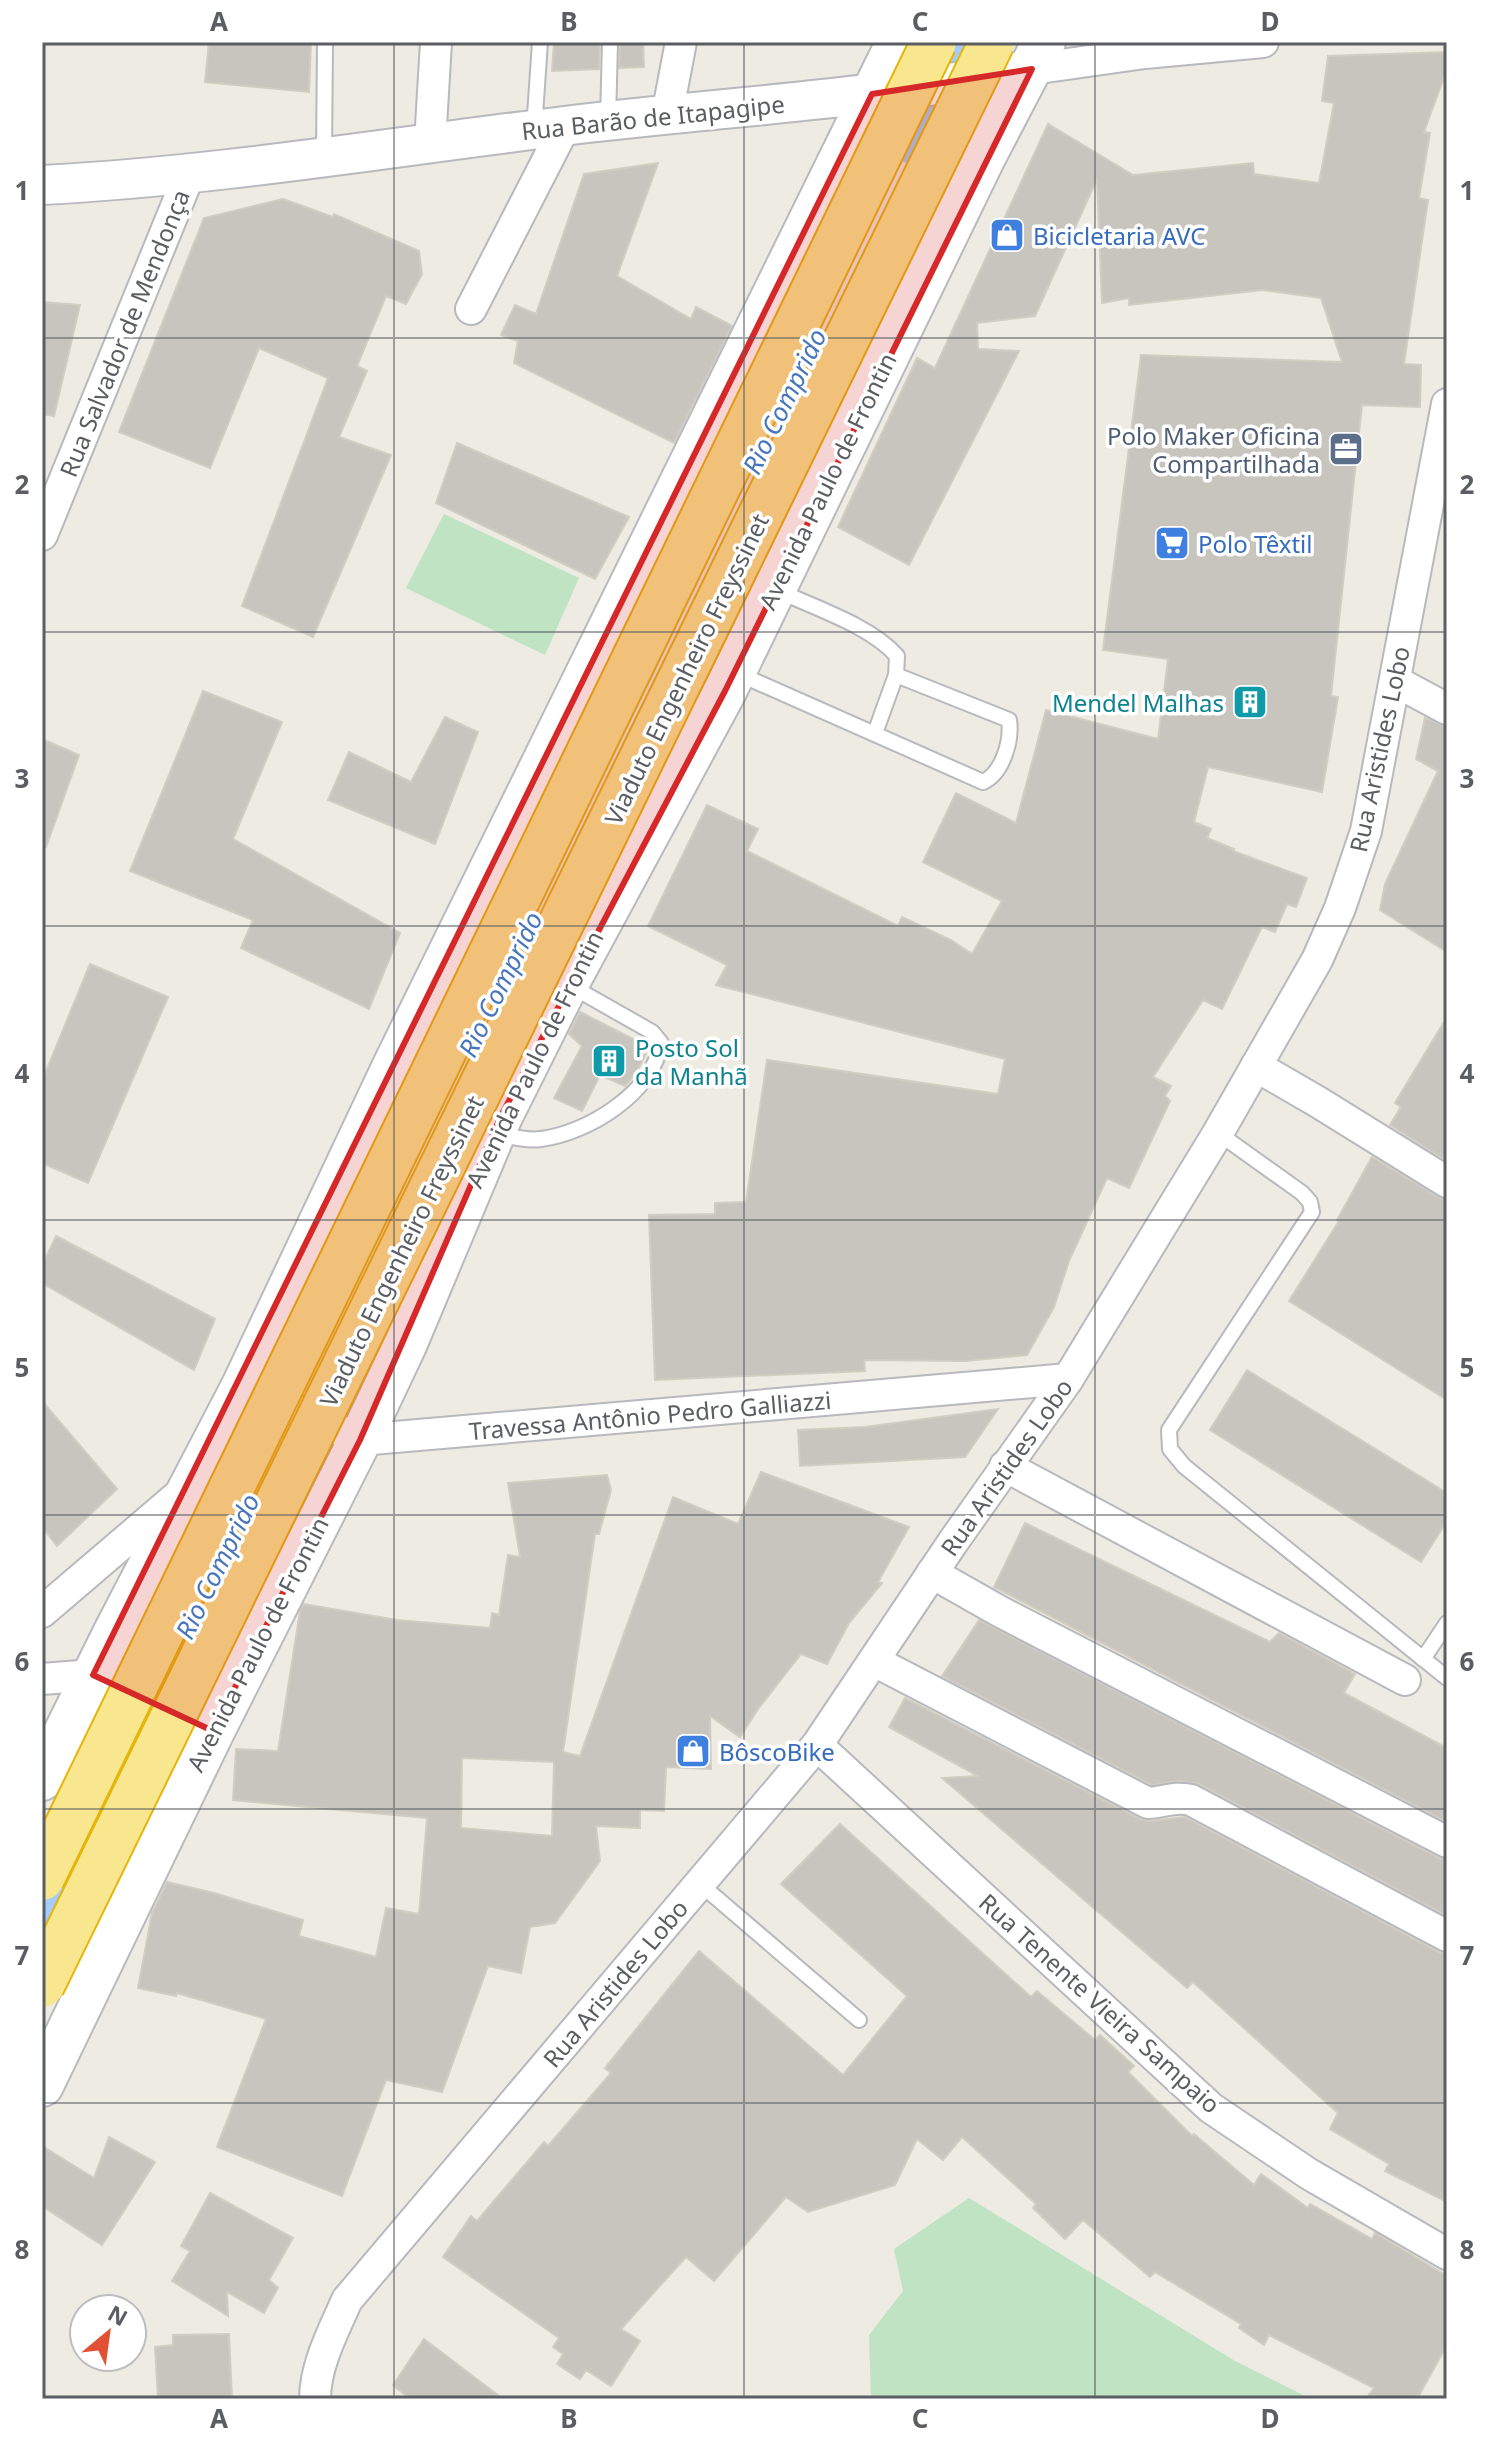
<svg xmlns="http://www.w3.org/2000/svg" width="1489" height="2441" font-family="'Noto Sans',sans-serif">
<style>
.green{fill:#bfe3c3}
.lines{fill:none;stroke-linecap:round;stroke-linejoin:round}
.river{stroke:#a4cdfb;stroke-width:66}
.building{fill:#c8c5bf;stroke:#d1cdc1;stroke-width:2;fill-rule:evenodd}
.service-casing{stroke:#b7b9be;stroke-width:18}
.minor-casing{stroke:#b7b9be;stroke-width:34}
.tertiary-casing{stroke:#b7b9be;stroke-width:42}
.secondary-casing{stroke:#b8bac0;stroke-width:46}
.service{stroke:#fff;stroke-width:14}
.minor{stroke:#fff;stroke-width:30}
.tertiary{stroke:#fff;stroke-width:38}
.secondary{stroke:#fff;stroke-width:42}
.motorway-bridge-casing{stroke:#e5b50a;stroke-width:48;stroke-linecap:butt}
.motorway-bridge{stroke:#f8e78e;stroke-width:44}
.marked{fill:#d62828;fill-opacity:0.2;stroke:#d62828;stroke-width:6;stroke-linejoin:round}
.grid{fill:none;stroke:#5a5d62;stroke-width:2;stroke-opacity:0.55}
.labels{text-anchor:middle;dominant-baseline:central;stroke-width:7;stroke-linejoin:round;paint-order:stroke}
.street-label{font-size:24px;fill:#5a5d62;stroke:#fff}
.shop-label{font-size:24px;fill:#366cbe;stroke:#fff;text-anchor:start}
.service-label{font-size:24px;fill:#4e5e75;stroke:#fff;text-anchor:end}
.culture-label{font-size:24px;fill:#0d838f;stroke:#fff;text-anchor:end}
.water-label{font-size:26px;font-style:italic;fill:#4776bd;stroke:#fff}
.neatline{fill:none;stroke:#5a5d62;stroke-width:3}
.grid-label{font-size:26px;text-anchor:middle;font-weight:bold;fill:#5a5d62}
</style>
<rect width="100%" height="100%" fill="#edebe2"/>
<g class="green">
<path d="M444 514 579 578 545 655 406 588Z"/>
<path d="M969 2198 1235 2361 1311 2399H871L869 2335 903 2291 894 2249Z"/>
</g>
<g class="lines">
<g class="river">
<path d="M915 131 958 42"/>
<path d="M42 1925 98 1810"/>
</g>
</g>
<g class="building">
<path d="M209 42H311L309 92 205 82Z"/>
<path d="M554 42H600L599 69 552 71Z"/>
<path d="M620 42H643L644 67 619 68Z"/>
<path d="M1447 52V69L1424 132 1430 133 1419 198 1428 200 1404 364 1421 365 1420 407 1362 405 1331 696 1338 697 1322 792 1208 767 1194 822 1211 829 1207 838 1234 849 1233 851 1307 878 1296 907 1287 904 1275 932 1262 927 1222 1009 1203 1000 1153 1077 1171 1086 1165 1096 1170 1101 1129 1188 1107 1178 1069 1261 1054 1307 1027 1355 965 1361 864 1360 865 1371 655 1380 649 1215 715 1214V1203L746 1202 767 1060 998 1094 1005 1059 716 985 727 965 648 926 707 805 758 829 747 851 898 926 902 917 951 940 972 954 1002 901 923 862 956 793 1016 823 1046 710 1158 739 1168 659 1103 650 1141 355 1342 362 1321 298 1263 290 1129 305V298L1102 303 1097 179 1035 316 977 323 978 349 1019 351 909 565 838 527 917 358 935 368 1048 124 1133 175 1253 163 1254 174 1319 183 1334 103 1322 101 1328 56Z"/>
<path d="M658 163 617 276 691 319 696 307 732 326 674 443 514 363 518 341 501 335 515 305 536 314 584 174Z"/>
<path d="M283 199 333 217 334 214 419 251 422 274 406 304 386 296 357 366 367 371 339 437 391 455 313 637 242 606 328 378 259 348 210 468 119 432 204 218Z"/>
<path d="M42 302 80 305 54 416 42 414Z"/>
<path d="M457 443 629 517 595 579 436 503Z"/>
<path d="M203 691 282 722 233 839 400 933 369 1009 241 948 253 920 130 871Z"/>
<path d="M445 717 478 732 435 844 328 800 349 752 411 782Z"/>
<path d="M1425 718 1447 727V952L1380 910 1385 884 1438 771 1416 759Z"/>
<path d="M42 739 79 755 46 847 42 846Z"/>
<path d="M90 964 168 997 88 1183 42 1163V1081Z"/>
<path d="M580 1012 649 1047 637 1072 625 1086 600 1075 582 1111 554 1098 582 1046 569 1034Z"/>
<path d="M1447 1017V1161L1390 1125 1401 1107 1395 1103Z"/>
<path d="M1372 1157 1438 1197 1447 1200V1400L1289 1301 1339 1221 1337 1220Z"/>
<path d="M56 1236 215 1319 194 1370 42 1283V1266Z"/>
<path d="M1247 1370 1447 1493V1521L1421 1562 1210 1430Z"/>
<path d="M42 1401 117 1489 57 1546 42 1527Z"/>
<path d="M998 1409 965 1457 800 1466 798 1430 865 1427Z"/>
<path d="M761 1472 909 1527 878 1582 882 1583 849 1623 827 1664 801 1654 758 1709 740 1737 710 1716 711 1769 666 1767 664 1811 640 1810V1828L596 1826 600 1861 555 1923 530 1927 521 1973 488 1966 442 2092 386 2080 342 2196 217 2147 266 2019 177 1993 176 1996 138 1988 152 1913 167 1882 214 1893 303 1920 299 1936 376 1957 386 1908 419 1914 427 1818 233 1800 236 1749 278 1751 300 1611 304 1604 397 1620 490 1628 492 1613 499 1615 508 1555 520 1557 508 1483 607 1475 611 1490 599 1534H595L563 1752 580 1756 673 1497 738 1524ZM462 1758 554 1762 552 1836 461 1828Z"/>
<path d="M1025 1523 1270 1642 1279 1633 1355 1674 1344 1693 1447 1748V1822L994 1587Z"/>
<path d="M979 1620 1439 1858 1447 1860V1916L1199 1784 1179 1781 1152 1785 942 1676Z"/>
<path d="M905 1698 1140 1819 1150 1821 1185 1817 1439 1952 1447 1954V2202L1385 2171 1389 2164 1330 2129 1338 2113 1193 1982 1187 1988 942 1778 978 1776 889 1727Z"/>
<path d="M840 1824 1031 1997 1037 1991 1095 2040 1100 2035 1134 2066 1128 2072 1192 2136 1194 2134 1254 2185 1261 2174 1308 2208 1310 2204 1372 2239 1375 2233 1447 2276V2345L1417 2399H1366L1374 2388 1269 2335 1264 2345 1239 2328 1241 2324 1155 2272 1150 2277 1083 2220 1065 2239 1033 2208 1036 2204 962 2137 943 2160 917 2139 895 2185 808 2212 786 2197 714 2281 686 2257 621 2329 640 2341 611 2386 586 2370 580 2379 557 2364 563 2354 553 2347 559 2338 443 2257 471 2216 477 2221 544 2142 548 2146 611 2073 605 2068 699 1951 843 2075 907 1996 781 1884Z"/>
<path d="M109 2137 155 2162 102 2245 42 2206V2146L94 2178Z"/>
<path d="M210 2193 293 2238 269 2280 278 2288 264 2313 227 2292 228 2316 172 2281 190 2251 181 2246Z"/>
<path d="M229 2334 232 2399H158L155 2347 173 2345V2335Z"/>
<path d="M424 2339 503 2399H410L393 2385Z"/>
</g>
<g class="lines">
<g class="service-casing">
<g id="service">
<path d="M608 121 610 42"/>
<path d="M534 130 540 42"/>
<path d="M324 155 325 42"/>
<path d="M779 591C815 608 871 626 897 656L896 675 875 733"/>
<path d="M739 674 983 782C1003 773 1012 740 1009 720L896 675"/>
<path d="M1218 1133 1302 1193 1310 1202 1312 1212 1169 1430 1170 1449 1184 1466 1447 1678"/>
<path d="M498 1134C511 1137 528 1141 541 1139 588 1133 653 1093 661 1043L652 1032 571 986"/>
<path d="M1423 1659 1447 1623"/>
<path d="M699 1883 859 2020"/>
</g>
</g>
<g class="minor-casing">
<g id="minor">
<path d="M1032 69 1145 53 1263 42"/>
<path d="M667 115 681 42"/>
<path d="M430 143 436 42"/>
<path d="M471 309 565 126"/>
<path d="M42 535 189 175"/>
<path d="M1395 681 1447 709"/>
<path d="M1256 1066 1318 1102 1447 1182"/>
<path d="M259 1393 360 1440 1068 1379"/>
<path d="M1005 1466 1405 1680"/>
<path d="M932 1573 999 1611 1447 1842"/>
<path d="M42 1612 179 1495"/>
<path d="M874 1661 1148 1803C1164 1802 1176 1796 1191 1800L1447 1936"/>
<path d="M42 1679 93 1675"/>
<path d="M817 1745 1211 2108 1309 2174 1447 2254"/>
<path d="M315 2399C315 2365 334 2330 347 2300L817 1745 953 1542 1068 1379 1218 1133 1317 960 1340 908 1366 831 1447 404"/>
</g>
</g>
<g class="tertiary-casing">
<path id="tertiary" d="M42 185C217 176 390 147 564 126 720 107 877 99 1032 69"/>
</g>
<g class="secondary-casing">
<g id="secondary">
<path d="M42 1779 115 1632 243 1386 394 1066 898 42"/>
<path d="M42 2085 213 1731 360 1440 405 1345 501 1116 567 984 725 691 984 157 1044 42"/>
</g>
</g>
<use href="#service" class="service"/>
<use href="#minor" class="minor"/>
<use href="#tertiary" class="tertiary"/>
<use href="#secondary" class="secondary"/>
<g class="motorway-bridge-casing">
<g id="motorway-bridge">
<path d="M42 1878 934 42"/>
<path d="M42 1985 992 42"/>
</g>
</g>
<use href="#motorway-bridge" class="motorway-bridge"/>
</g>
<path class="marked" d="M1032 69 725 691 501 1116 360 1440 213 1731 93 1675 872 94Z"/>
<path class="grid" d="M394 42V2399M744 42V2399M1095 42V2399M42 338H1447M42 632H1447M42 926H1447M42 1220H1447M42 1515H1447M42 1809H1447M42 2103H1447"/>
<defs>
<g id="shop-square" transform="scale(1.8)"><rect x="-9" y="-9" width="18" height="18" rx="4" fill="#3f7fe0" stroke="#fff"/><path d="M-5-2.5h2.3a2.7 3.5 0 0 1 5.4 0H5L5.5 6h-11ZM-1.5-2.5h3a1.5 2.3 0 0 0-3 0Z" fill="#fff"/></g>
<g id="office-square" transform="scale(1.8)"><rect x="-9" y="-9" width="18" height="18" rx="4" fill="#5c6f8a" stroke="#fff"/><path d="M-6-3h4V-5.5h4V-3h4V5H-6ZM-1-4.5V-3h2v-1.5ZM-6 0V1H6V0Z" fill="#fff"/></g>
<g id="supermarket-square" transform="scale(1.8)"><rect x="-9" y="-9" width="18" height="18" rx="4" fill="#3f7fe0" stroke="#fff"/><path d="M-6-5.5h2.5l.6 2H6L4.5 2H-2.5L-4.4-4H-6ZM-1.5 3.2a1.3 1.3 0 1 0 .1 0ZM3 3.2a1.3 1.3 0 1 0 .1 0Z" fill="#fff"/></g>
<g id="building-square" transform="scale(1.8)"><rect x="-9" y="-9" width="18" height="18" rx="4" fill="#0f9aa8" stroke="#fff"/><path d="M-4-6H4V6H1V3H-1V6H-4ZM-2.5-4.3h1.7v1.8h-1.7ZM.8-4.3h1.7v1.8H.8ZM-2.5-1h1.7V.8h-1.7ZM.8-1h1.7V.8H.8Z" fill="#fff"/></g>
</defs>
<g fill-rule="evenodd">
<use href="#shop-square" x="1007" y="235"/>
<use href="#office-square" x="1346" y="449"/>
<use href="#supermarket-square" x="1172" y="543"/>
<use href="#building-square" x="1250" y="702"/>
<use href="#building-square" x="609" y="1061"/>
<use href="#shop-square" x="693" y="1751"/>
</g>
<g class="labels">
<g class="street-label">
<text transform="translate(653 117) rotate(-6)">Rua Barão de Itapagipe</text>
<text transform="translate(124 333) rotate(-68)">Rua Salvador de Mendonça</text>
<text transform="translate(827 481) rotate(-64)">Avenida Paulo de Frontin</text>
<text transform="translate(686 669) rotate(-64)">Viaduto Engenheiro Freyssinet</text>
<text transform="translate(1379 749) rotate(-78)">Rua Aristides Lobo</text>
<text transform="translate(534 1059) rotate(-64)">Avenida Paulo de Frontin</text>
<text transform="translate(401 1251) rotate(-64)">Viaduto Engenheiro Freyssinet</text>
<text transform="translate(650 1415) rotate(-5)">Travessa Antônio Pedro Galliazzi</text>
<text transform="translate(1006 1467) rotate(-55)">Rua Aristides Lobo</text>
<text transform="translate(257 1644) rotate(-63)">Avenida Paulo de Frontin</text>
<text transform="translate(615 1983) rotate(-50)">Rua Aristides Lobo</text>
<text transform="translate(1100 2003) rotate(42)">Rua Tenente Vieira Sampaio</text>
</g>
<g class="shop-label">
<text x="1033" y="235">Bicicletaria AVC</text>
<text x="1198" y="543">Polo Têxtil</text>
<text x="719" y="1751">BôscoBike</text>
</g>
<g class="service-label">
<text x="1320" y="435">Polo Maker Oficina<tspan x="1320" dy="28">Compartilhada</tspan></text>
</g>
<g class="culture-label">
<text x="1224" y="702">Mendel Malhas</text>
<text x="635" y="1047" text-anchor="start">Posto Sol<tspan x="635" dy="28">da Manhã</tspan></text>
</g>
<g class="water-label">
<text transform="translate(784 401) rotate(-64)">Rio Comprido</text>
<text transform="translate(500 984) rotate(-64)">Rio Comprido</text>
<text transform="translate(217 1566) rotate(-64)">Rio Comprido</text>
</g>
</g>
<rect width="1489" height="2441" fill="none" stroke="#ffffff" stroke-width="88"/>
<g transform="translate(108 2333) rotate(29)"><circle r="38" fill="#ffffff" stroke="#bdbec0" stroke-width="2"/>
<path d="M0-6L14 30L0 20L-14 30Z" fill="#e15133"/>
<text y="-12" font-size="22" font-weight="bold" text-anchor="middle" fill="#5a5d62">N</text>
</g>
<rect x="44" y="44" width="1401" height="2353" class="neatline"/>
<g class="grid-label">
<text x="219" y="31">A</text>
<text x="569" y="31">B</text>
<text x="920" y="31">C</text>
<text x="1270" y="31">D</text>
<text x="22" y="200">1</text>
<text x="1467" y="200">1</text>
<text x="22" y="494">2</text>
<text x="1467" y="494">2</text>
<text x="22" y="788">3</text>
<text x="1467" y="788">3</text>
<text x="22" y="1083">4</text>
<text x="1467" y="1083">4</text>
<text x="22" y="1377">5</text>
<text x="1467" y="1377">5</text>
<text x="22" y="1671">6</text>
<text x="1467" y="1671">6</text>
<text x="22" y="1965">7</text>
<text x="1467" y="1965">7</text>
<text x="22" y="2259">8</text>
<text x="1467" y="2259">8</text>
<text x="219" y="2428">A</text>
<text x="569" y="2428">B</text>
<text x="920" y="2428">C</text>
<text x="1270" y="2428">D</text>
</g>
</svg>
